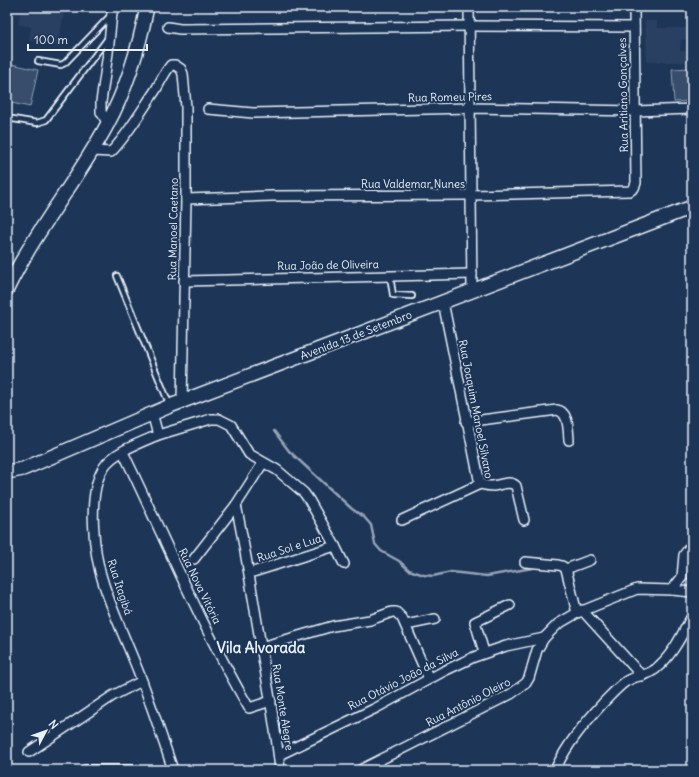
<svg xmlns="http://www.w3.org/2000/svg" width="699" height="777" font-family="Delius,sans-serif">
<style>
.built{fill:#2a4162}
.green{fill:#374d6c;stroke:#909fb2}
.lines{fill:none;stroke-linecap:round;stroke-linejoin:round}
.stream{stroke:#95a4b5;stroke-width:2.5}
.lane-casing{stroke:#e8f1f8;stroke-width:8}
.street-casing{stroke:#e8f1f8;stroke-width:12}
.secondary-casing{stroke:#e8f1f8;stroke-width:16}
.lane{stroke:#1d3557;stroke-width:4.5}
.street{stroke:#1d3557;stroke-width:9}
.secondary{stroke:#1d3557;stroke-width:13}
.labels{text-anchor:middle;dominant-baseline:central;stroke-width:4;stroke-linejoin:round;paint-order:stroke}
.street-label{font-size:11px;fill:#e8f1f8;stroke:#1d3557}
.district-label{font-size:15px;font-weight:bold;fill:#e8f1f8;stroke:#1d3557}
</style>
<rect width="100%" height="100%" fill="#1d3557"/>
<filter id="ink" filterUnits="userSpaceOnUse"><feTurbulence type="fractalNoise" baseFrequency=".025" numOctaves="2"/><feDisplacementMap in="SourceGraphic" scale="8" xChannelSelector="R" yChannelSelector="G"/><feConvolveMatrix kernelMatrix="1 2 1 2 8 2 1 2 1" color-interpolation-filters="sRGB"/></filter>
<g filter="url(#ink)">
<g class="built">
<path d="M34 7H65L58 46 29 40 31 27 18 24 21 11 32 14Z"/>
<path d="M645 21H657V28H692V39L681 40 680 51H692V62H647Z"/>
</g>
<g class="green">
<path d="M7 63 38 70 30 107 7 102Z"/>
<path d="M692 68V101L674 102 672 69Z"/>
</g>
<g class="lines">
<g class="stream">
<path d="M274 431 289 451 352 509 364 517 371 525 375 544 381 551 399 561 409 570 424 575 433 576 451 572 487 576 538 567"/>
<path d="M686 579 692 580"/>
</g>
<g class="lane-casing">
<g id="lane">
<path d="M38 61 61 65 65 63 111 15"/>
<path d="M7 118 37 123 46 120 108 38"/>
<path d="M117 276 170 406"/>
<path d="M390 276 393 295 412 296"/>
</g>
</g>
<g class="street-casing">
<g id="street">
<path d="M469 7 472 290"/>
<path d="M168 27 180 29 469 26 634 27"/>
<path d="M208 109 253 113 470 108 635 111 692 109"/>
<path d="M108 124 101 112V102L108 53 112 13 114 7"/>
<path d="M92 151 111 152C127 136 142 110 155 91 160 83 164 73 171 65H175L181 69 183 74 186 107V199L182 402"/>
<path d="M186 199 272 196 471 195 630 191 634 188 636 183 634 7"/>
<path d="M184 281 472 274"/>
<path d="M152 413 158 435C142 442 113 452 104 467 86 494 94 556 104 585 115 618 130 649 142 681 153 710 163 740 173 770"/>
<path d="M466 422 557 410C569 412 568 430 569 440"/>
<path d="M158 435 211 419H219L231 425 249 454 277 470 304 493 309 500 335 546 250 573"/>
<path d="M123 452C164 537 201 626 249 708L271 701"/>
<path d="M480 484C484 485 489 486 493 486 501 485 510 480 516 486L524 520"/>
<path d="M236 505C246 552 253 599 261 646 268 688 276 728 280 770"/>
<path d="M402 520 480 484 443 302"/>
<path d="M335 546 344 564"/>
<path d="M194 559 236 505 263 463"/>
<path d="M525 562 558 565 562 566 566 569 577 613"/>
<path d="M566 569 590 560"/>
<path d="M672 590 682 577 684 555 692 544"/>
<path d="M582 610 642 676"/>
<path d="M406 625 435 619"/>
<path d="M261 647 333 626 370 620 392 612H396L402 618 429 679"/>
<path d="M484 652 475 622 510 605"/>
<path d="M29 752 114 695 142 681"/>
<path d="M279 755 376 708 444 671 474 657 506 646 544 638"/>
<path d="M85 770H135"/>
<path d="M360 770 511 694 526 683 529 678 537 650 544 638 558 624 577 613 637 589 672 590 692 592"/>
<path d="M555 770C567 744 584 724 603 703 610 696 617 688 625 682 637 674 649 677 660 665 674 652 683 633 692 616"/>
</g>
</g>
<g class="secondary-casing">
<g id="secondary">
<path d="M7 289C35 231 77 181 107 125 127 88 139 48 147 7"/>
<path d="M7 472 23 469 170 406 692 207"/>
</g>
</g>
<use href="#lane" class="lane"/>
<use href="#street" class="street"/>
<use href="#secondary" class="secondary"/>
</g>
</g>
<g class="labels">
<g class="street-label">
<text transform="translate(623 95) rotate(-91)">Rua Aritiano Gonçalves</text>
<text transform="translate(450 97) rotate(-1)">Rua Romeu Pires</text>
<text x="413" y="184">Rua Valdemar Nunes</text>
<text transform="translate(173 229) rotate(-89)">Rua Manoel Caetano</text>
<text transform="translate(328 265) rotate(-1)">Rua João de Oliveira</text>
<text transform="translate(356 335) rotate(-21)">Avenida 13 de Setembro</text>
<text transform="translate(476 409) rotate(79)">Rua Joaquim Manoel Silvano</text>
<text transform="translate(289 548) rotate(-18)">Rua Sol e Lua</text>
<text transform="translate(200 586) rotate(64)">Rua Nova Vitória</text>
<text transform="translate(120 587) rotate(72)">Rua Itagibá</text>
<text transform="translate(403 679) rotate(-27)">Rua Otávio João da Silva</text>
<text transform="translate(468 702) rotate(-27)">Rua Antônio Oleiro</text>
<text transform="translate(283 707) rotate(81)">Rua Monte Alegre</text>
</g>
<g class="district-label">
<text x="261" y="647">Vila Alvorada</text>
</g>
</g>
<rect width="699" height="777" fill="none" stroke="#1d3557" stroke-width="24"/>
<rect x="12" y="12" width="675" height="753" fill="none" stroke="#e8f1f8" stroke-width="1.5" filter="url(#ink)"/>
<g transform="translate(46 731) rotate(49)" stroke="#1d3557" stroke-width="3" paint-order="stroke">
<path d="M0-3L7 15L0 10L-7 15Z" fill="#e8f1f8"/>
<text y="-6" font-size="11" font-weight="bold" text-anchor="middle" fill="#e8f1f8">N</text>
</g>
<path d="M28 44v6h119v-6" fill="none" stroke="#e8f1f8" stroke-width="2"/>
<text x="34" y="44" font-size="12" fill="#e8f1f8" stroke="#1d3557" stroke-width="3" paint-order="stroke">100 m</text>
</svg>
